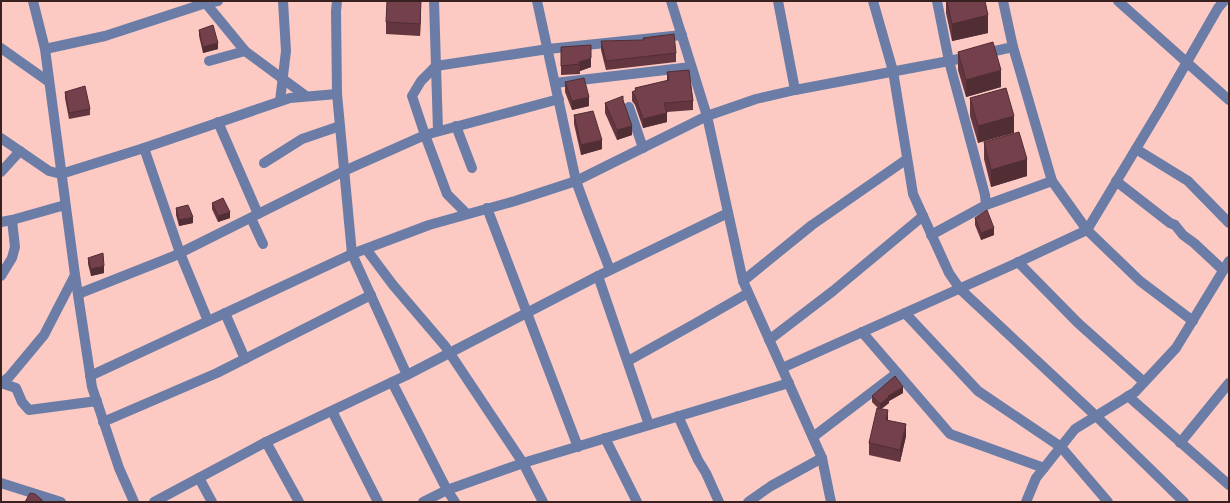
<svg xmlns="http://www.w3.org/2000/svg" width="1230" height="503" font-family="'Roboto Condensed',sans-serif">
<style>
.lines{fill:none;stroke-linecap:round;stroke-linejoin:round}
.minor{stroke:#6b7da7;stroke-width:10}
.wall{fill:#643740}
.shaded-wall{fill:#512d34}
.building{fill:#74404b;stroke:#512d34}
</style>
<rect width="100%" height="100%" fill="#fccac3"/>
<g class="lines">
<g class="minor">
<path d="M33 1 45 49 75 275 92 387 119 468 134 502"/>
<path d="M204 1 245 51 306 96"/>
<path d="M337 1 336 11 337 94 352 254 407 375"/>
<path d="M434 1 438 131"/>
<path d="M537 1 576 181 587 211 610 270"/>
<path d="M671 1 707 116 743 281 822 458 831 502"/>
<path d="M778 1 795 90"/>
<path d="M873 1 893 71 913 194 949 273 960 289 1096 416 1184 502"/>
<path d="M1003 1 1013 47 1052 181 1087 230 1140 281 1193 321"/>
<path d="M1118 1 1229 100"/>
<path d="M1 48 49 82"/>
<path d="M45 49 105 36 206 3 218 1"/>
<path d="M209 61 245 51"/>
<path d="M555 83 691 67"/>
<path d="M280 101 286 51 283 1"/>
<path d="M629 107 643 148"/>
<path d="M218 122 258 214"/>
<path d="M456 126 472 168"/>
<path d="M1 138 49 171 61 174 144 148 290 98 337 94"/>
<path d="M144 148 180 253 208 321"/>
<path d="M1136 149 1188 181 1229 223"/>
<path d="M264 163 302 139 340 126"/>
<path d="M1 172 20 151"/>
<path d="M1116 181 1170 223 1175 225 1183 235 1194 243 1223 270"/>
<path d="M986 205 985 195 949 61 1013 47"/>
<path d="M487 208 578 447"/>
<path d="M467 214 447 194 425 135 412 96 421 81 436 66 548 49 682 35"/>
<path d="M251 218 263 244"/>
<path d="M1 222 12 220 65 205"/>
<path d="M931 235 986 205 1052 181"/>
<path d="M366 249 393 285 445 346 523 463 543 502"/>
<path d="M1018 262 1078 323 1144 382"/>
<path d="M1 276 12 258 15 247 12 220"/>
<path d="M598 276 649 425"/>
<path d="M743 281 812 225 907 159"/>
<path d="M78 294 174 256 344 171 425 135 559 99"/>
<path d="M225 313 245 359"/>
<path d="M905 313 978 391 1061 447 1108 502"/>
<path d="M862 332 950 434 1044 468"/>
<path d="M769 340 833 291 923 216"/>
<path d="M628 361 696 323 748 293"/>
<path d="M782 368 1010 266 1087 230 1160 109 1218 8 1224 1"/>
<path d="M90 376 352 254 429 225 515 201 576 181 707 116 756 99 795 90 949 61 937 1"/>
<path d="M392 382 447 490 455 502"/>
<path d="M1 383 9 377 44 335 75 275"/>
<path d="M1 383 16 388 22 402 29 410 97 401"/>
<path d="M1128 396 1229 485"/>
<path d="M332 411 378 502"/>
<path d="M678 416 698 460 706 473 719 502"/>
<path d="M103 422 217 373 371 295"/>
<path d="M813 437 897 373"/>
<path d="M605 438 637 502"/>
<path d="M266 442 299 502"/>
<path d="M1180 443 1229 383"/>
<path d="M199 478 212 502"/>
<path d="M1 483 61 502"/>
<path d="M154 502 266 442 407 375 598 276 728 213"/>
<path d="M423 502 447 490 523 463 789 383"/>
<path d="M748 502 771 486 822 458"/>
<path d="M1026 502 1036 478 1075 429 1135 392 1176 348 1229 261"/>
</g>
</g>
<g class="wall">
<path d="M946 1H985L988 33 952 41 946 13Z"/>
<path d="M421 12 420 36 386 34V22Z"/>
<path d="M199 30 218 49 203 53 199 36Z"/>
<path d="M601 41 676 53V62L606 70 601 50Z"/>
<path d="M561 47 591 67 580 71V74L561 75Z"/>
<path d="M958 52 1001 87 966 97 958 70Z"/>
<path d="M667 72 693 101V110L667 112V122L643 128 635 105 632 101V92L635 91V88L667 81Z"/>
<path d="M565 82 589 106 572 110 565 92Z"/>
<path d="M65 92 90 109V115L69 119 65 98Z"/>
<path d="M970 98 1014 116 978 143 970 116Z"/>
<path d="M623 100 632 135 617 140 605 113V103Z"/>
<path d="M574 115 602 149 581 155 574 124Z"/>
<path d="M984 142 1027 176 991 187 984 159Z"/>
<path d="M212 203 230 218 218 222 212 209Z"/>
<path d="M176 208 193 223 179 226 176 215Z"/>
<path d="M975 218 994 235 981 240 975 225Z"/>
<path d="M88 258 104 273 91 276 88 264Z"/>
<path d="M903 393 889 401V403L881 409 888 420 906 436 900 462 869 455V443L878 408 872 402V396Z"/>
</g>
<g class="shaded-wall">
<path d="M421 1V12L420 36V24Z"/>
<path d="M988 15V33L952 41V24Z"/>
<path d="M218 43V49L203 53V47Z"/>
<path d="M591 58V67L580 71 579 62Z"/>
<path d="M1001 70V87L966 97V80Z"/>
<path d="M589 97V106L572 110V101Z"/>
<path d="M667 113V122L643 128V119Z"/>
<path d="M1014 116V133L978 143V126Z"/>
<path d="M632 126V135L617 140V130Z"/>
<path d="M602 140V149L581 155V145Z"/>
<path d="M1027 159V176L991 187V170Z"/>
<path d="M230 212V218L218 222V216Z"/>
<path d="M193 217V223L179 226V220Z"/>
<path d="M994 228V235L981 240V233Z"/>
<path d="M104 266V273L91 276V269Z"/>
<path d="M903 387V393L889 401V403L880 410V404L888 396Z"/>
<path d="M888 410V423L886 420Z"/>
<path d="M906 424V436L900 462V450Z"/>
</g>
<g class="building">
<path d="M387 1H421L420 24 386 22Z"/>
<path d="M947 1H985L988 15 952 24Z"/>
<path d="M213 25 218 43 203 47 199 30Z"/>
<path d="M674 34 676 53 606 61 601 41 644 40 643 38Z"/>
<path d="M993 42 1001 70 966 80 958 52Z"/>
<path d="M591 45V58L579 62 580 64 561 66V47Z"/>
<path d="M689 70 693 101 664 103 667 113 643 119 635 96 632 92 636 90 635 88 669 80 667 72Z"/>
<path d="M584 78 589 97 572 101 565 82Z"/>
<path d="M85 86 90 109 69 113 65 92Z"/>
<path d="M1006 88 1014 116 978 126 970 98Z"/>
<path d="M623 96V100L632 126 617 130 605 103Z"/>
<path d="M593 111 602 140 581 145 574 115Z"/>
<path d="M1019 132 1027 159 991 170 984 142Z"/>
<path d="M223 198 230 212 218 216 212 203Z"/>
<path d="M188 205 193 217 179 220 176 208Z"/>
<path d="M987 210 994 228 981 233 975 218Z"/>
<path d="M103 253 104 266 91 269 88 258Z"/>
<path d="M895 376 903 387 888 396 889 397 880 404 872 396Z"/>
<path d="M877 408 888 410 886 420 906 424 900 450 869 443Z"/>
<path d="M30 493 35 494 42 500 41 502H25Z"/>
</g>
<rect width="1230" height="503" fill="none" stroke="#38211e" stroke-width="4"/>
</svg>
